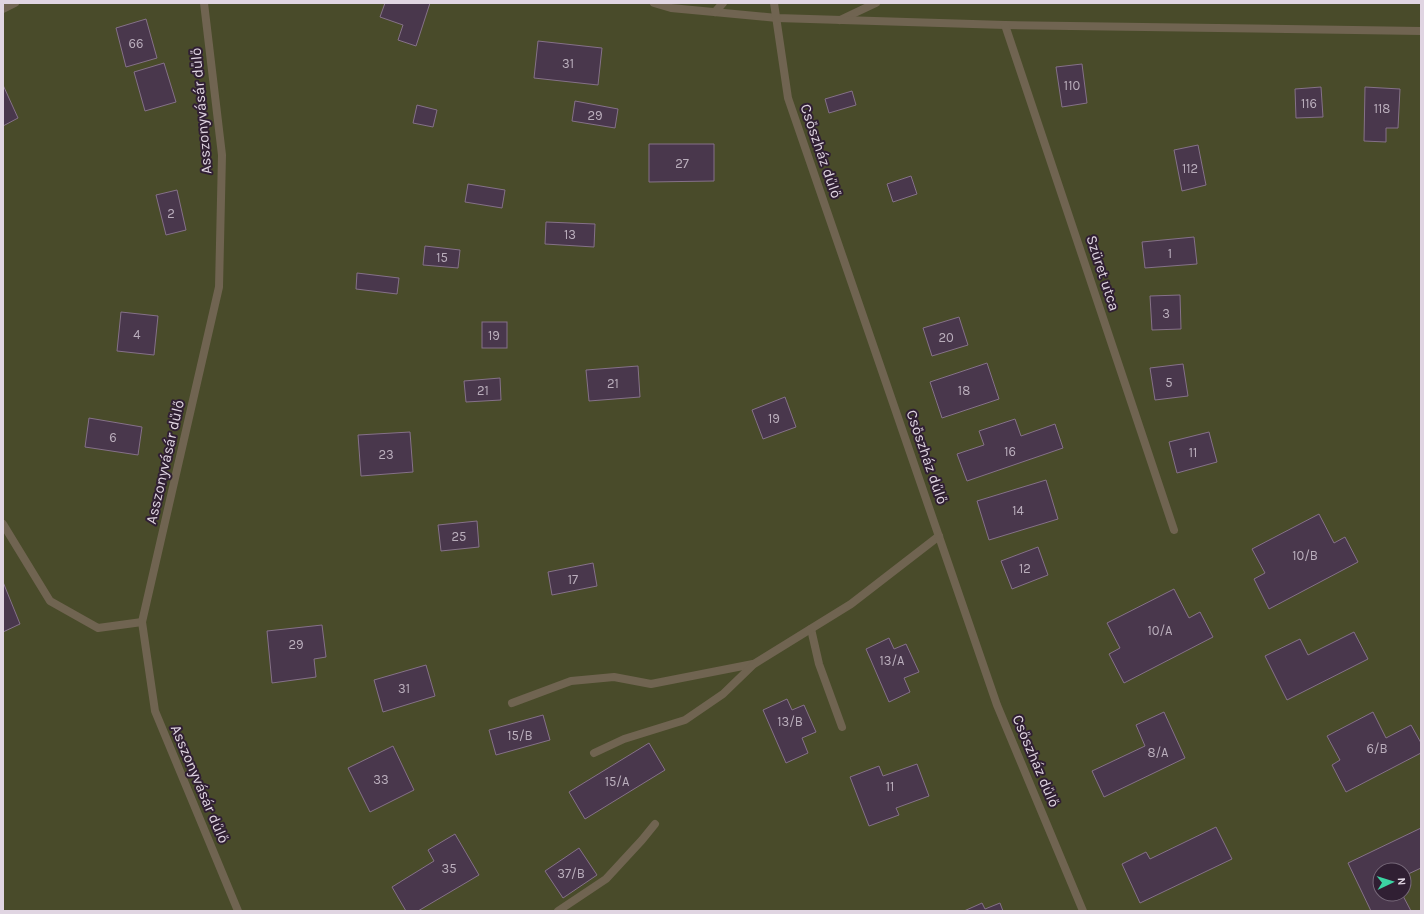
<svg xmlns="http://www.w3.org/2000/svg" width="1424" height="914" font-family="Karla,sans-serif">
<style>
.green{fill:#494b2a;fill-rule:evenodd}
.building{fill:#49374c;stroke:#857188}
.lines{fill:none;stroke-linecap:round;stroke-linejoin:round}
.lane{stroke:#706451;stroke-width:8}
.street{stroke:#706451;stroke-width:8}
.labels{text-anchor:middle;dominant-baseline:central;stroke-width:4;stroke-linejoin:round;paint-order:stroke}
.number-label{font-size:13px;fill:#baaebc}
.street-label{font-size:15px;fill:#e0d5e2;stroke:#301f33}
</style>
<rect width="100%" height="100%" fill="#301f33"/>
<path class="green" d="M3 3H1421V911H3ZM1380 870H1404V894H1380Z"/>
<g class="building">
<path d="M385 3H430L416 46 398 40 403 25 380 17Z"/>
<path d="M146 19 157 58 126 67 116 28Z"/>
<path d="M538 41 602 48 598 85 534 78Z"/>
<path d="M164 63 176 102 145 111 134 72Z"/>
<path d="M1082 64 1087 103 1062 107 1056 67Z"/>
<path d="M3 85 18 118 3 126Z"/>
<path d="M1321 87 1323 117 1296 118 1295 89Z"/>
<path d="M1365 87 1400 89 1398 128H1386V142L1364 141Z"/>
<path d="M852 91 856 105 829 113 825 99Z"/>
<path d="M575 101 618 109 615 128 572 121Z"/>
<path d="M417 105 437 110 433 127 413 123Z"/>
<path d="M649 144H714V181L649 182Z"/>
<path d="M1198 145 1206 185 1182 191 1174 150Z"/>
<path d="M911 176 917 194 893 202 887 184Z"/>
<path d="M468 184 505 190 502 208 465 202Z"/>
<path d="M177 190 186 230 166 235 156 195Z"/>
<path d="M546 222 595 224 594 247 545 244Z"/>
<path d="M1194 237 1197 264 1145 268 1142 242Z"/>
<path d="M425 246 460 250 458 268 423 265Z"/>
<path d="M357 273 399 278 397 294 356 289Z"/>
<path d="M1180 295 1181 329 1152 330 1150 296Z"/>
<path d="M121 312 158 316 154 355 117 351Z"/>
<path d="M959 317 968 345 932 356 923 328Z"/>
<rect x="482" y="322" width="25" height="26"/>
<path d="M987 363 999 399 942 418 930 382Z"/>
<path d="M1183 364 1188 396 1155 400 1150 368Z"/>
<path d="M638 366 640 397 589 401 586 370Z"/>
<path d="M500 378 501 400 466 402 464 381Z"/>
<path d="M785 397 796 427 763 439 752 410Z"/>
<path d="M89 418 142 427 138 455 85 447Z"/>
<path d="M1015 419 1021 436 1055 424 1063 448 967 481 957 454 984 445 979 431Z"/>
<path d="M410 432 413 472 361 476 358 435Z"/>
<path d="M1209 432 1217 462 1177 473 1169 442Z"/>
<path d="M1046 480 1058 519 989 540 977 501Z"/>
<path d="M1319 514 1334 543 1345 537 1358 562 1269 609 1254 579 1265 573 1252 549Z"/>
<path d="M477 521 479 547 441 551 438 525Z"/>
<path d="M1038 547 1048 575 1012 589 1001 561Z"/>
<path d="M593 563 597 586 552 595 548 572Z"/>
<path d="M3 582 20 624 3 632Z"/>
<path d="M1174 589 1189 618 1200 612 1213 637 1124 683 1109 654 1120 648 1107 623Z"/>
<path d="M322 625 326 657 314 659 316 677 272 683 267 631Z"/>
<path d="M1354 632 1368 659 1287 700 1265 656 1300 639 1308 655Z"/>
<path d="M889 638 894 649 906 644 919 672 904 678 910 692 889 702 866 649Z"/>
<path d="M426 665 435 696 383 712 374 680Z"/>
<path d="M787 699 792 710 804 705 816 732 802 738 808 753 786 763 763 710Z"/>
<path d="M1164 712 1185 758 1104 797 1092 771 1145 746 1136 725Z"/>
<path d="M1373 712 1386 738 1411 725 1421 743V753L1346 792 1332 765 1340 760 1327 736Z"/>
<path d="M543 715 550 740 496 755 489 730Z"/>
<path d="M649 743 665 770 585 819 569 792Z"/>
<path d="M393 746 414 790 370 812 348 768Z"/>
<path d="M917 764 929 796 896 808 899 815 869 826 850 777 879 766 883 776Z"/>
<path d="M1216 827 1232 859 1140 903 1122 864 1146 852 1150 859Z"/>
<path d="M1421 828V868L1404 876V870H1380V894H1402L1411 911H1371L1348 863Z"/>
<path d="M455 834 479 875 418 911H406L392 887 434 861 428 850Z"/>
<path d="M579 848 597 875 563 898 545 871Z"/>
<path d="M982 903 985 909 1000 903 1003 911H964Z"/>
</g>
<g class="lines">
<g class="lane">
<path d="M840 20 876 3"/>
<path d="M3 524 50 601 98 628 142 622"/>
<path d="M811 629 819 664 842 727"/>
<path d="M512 703 571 681 614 677 651 684 753 664"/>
<path d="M594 753 624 739 685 720 723 694 754 664 851 604 939 536"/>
<path d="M558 911 606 879 642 840 655 824"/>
</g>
<g class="street">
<path d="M204 3 222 155 219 287 142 622 155 711 238 911"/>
<path d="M654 3 671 8 777 18 1005 25 1421 31"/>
<path d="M774 3 788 98 997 705 1083 911"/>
<path d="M3 9 15 3"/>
<path d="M715 12 723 3"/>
<path d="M1005 25 1174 530"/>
</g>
</g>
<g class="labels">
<g class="number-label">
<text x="136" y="43">66</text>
<text x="568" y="63">31</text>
<text x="1072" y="85">110</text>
<text x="1309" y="103">116</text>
<text x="1382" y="108">118</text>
<text x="595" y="115">29</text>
<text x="682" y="163">27</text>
<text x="1190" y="168">112</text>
<text x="171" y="213">2</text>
<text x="570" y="234">13</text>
<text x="1170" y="253">1</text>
<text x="442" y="257">15</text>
<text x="1166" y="313">3</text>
<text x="137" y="334">4</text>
<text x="494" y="335">19</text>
<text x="946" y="337">20</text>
<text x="1169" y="382">5</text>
<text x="613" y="383">21</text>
<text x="483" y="390">21</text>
<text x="964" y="390">18</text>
<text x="774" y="418">19</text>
<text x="113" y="437">6</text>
<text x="1010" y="451">16</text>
<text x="1193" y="452">11</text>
<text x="386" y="454">23</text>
<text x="1018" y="510">14</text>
<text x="459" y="536">25</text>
<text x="1305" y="555">10/B</text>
<text x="1025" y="568">12</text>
<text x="573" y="579">17</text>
<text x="1160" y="630">10/A</text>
<text x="296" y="644">29</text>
<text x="892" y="660">13/A</text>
<text x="404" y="688">31</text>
<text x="790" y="721">13/B</text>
<text x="520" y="735">15/B</text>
<text x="1377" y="748">6/B</text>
<text x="1158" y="752">8/A</text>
<text x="381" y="779">33</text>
<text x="617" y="781">15/A</text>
<text x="890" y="786">11</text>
<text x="449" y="868">35</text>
<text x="571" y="873">37/B</text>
</g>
<g class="street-label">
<text transform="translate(201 111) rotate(-95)">Asszonyvásár dűlő</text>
<text transform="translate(821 151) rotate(71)">Csőszház dűlő</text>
<text transform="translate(1103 273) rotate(72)">Szüret utca</text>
<text transform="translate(927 457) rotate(71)">Csőszház dűlő</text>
<text transform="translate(165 462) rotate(-77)">Asszonyvásár dűlő</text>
<text transform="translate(1036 761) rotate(67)">Csőszház dűlő</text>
<text transform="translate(200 784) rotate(67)">Asszonyvásár dűlő</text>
</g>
</g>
<rect width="1424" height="914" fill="none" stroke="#e0d5e2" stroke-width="8"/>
<g transform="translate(1392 882) rotate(86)"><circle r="19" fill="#301f33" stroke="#766879"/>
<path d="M0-3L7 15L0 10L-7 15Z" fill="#3cd4a4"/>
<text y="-6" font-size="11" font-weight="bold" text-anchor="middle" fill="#e0d5e2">N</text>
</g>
</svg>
